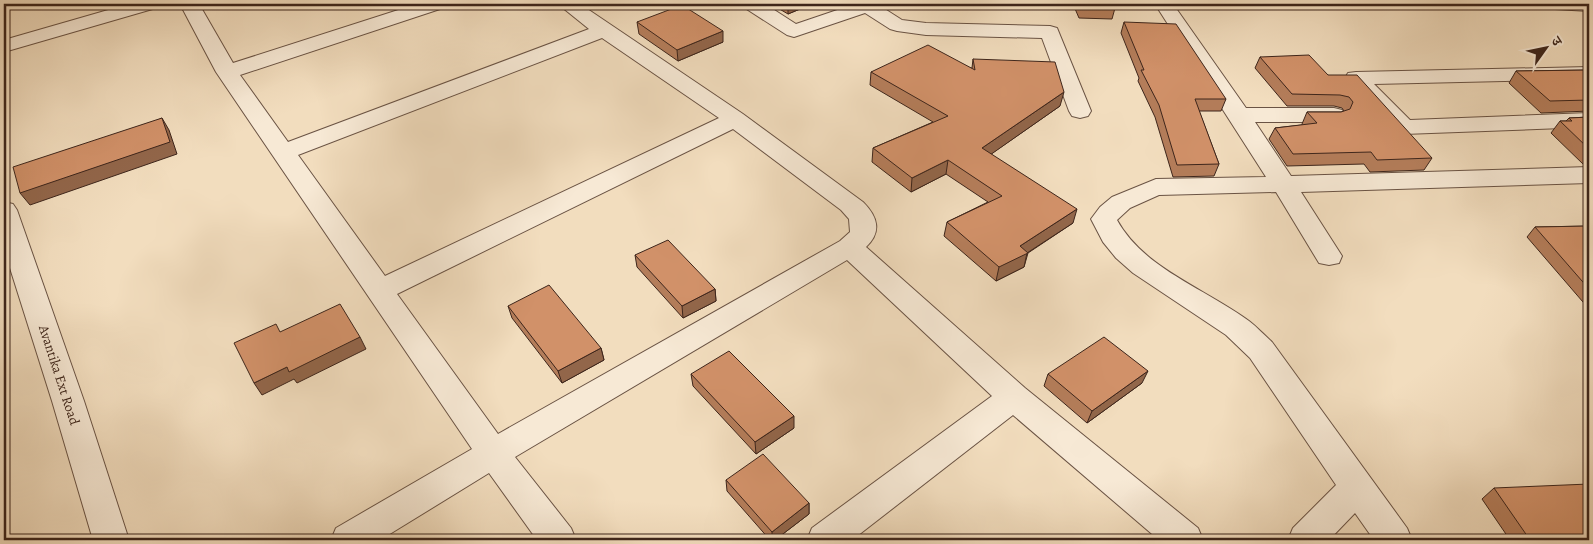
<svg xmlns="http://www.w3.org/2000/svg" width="1593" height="544" font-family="Alegreya,'Noto Serif Devanagari',serif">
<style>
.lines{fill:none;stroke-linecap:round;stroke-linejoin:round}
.minor-casing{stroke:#6a5344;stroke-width:2}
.minor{fill:#f7e9d5;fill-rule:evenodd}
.wall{fill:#b47d5a;stroke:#3d251b}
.shaded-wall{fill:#92664a;stroke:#3d251b}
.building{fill:#d19169;stroke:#3d251b}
.labels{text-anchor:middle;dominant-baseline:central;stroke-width:5;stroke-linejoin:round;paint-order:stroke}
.street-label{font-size:14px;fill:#3d251b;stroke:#f7e9d5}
</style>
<rect width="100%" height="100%" fill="#f2ddbe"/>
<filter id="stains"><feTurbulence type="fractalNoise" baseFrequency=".004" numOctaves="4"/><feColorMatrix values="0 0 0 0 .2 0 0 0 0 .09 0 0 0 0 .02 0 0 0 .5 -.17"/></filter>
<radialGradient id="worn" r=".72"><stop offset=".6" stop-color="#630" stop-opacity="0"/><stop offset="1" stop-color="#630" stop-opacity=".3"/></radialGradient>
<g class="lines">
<g class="minor-casing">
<g id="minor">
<path d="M129 4H159L156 8 4 52V40Z"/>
<path d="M180 4H199L233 63 417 4H445L443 8 240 75 288 142 589 29 558 4H580L743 114 863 202C878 217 882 232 866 247L1025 388 1198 528 1203 540H1159L1013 415 852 540H807L812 528 992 396 847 260 515 457 571 528 576 540H537L489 473 380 540H331L336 528 472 449 216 72ZM602 38 719 118 385 276 298 155ZM733 129 841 210 849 219 850 232 840 241 498 434 397 294Z"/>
<path d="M743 4H765L796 24 855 4H877L902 20 926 23 1050 26 1057 28 1091 111 1088 116 1080 118 1072 116 1069 111 1042 38 926 35 897 31 890 29 865 13 794 37 787 35 745 8Z"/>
<path d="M1155 4H1173L1246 108H1334L1342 110 1345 115 1342 120 1334 122H1255L1291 176 1589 167V183L1301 192 1342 256 1339 263 1329 265 1319 263 1276 192 1159 195 1130 208 1117 220C1144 269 1206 289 1249 321 1257 327 1264 335 1272 342L1407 528 1412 540H1374L1355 513 1329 540H1288L1293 528 1336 485 1250 358 1226 335 1133 273 1116 258 1103 242 1091 219 1100 207 1112 197 1156 179 1266 177Z"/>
<path d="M1553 4H1589V11L1555 9Z"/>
<path d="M1589 67V79L1374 84 1410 120 1589 113V127L1404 134 1396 132 1345 78 1348 73 1356 72Z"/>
<path d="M4 202 13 204 17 210 84 401 129 540H93L52 401 4 249Z"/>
</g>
</g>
<use href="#minor" class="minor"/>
</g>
<g class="wall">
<path d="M771 4H812L788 14Z"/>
<path d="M1073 4H1113L1115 8 1112 19 1079 18Z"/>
<path d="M637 22 723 42 678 61 639 34Z"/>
<path d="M1124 22 1226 99 1221 111H1199L1219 164 1214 176 1173 177 1155 117 1138 81 1139 78 1121 33Z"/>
<path d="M1260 57 1328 75 1432 158 1424 170 1370 172 1364 164 1287 166 1269 139 1275 128 1302 125V124L1307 112H1341L1344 111 1342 108 1334 106H1287L1255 68Z"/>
<path d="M973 59 1060 106 991 154 1073 223 1028 253 1024 267 996 281 944 236 947 222 988 202 946 174 911 192 872 162 873 148 933 122 870 85 871 72 972 68Z"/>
<path d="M1589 70V112V111L1541 113 1509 83 1516 71Z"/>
<path d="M1589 117V166L1584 165 1551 133 1560 121H1566L1569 118Z"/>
<path d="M1589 226V309L1527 237 1535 227Z"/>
<path d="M635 255 715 289 716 301 683 318 637 267Z"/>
<path d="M508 306 601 348 604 360 562 383 512 318Z"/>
<path d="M691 374 794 428 756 454 693 386Z"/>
<path d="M1048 374 1142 383 1087 423 1044 386Z"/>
<path d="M726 480 809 503V514L775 540H770L727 491Z"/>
<path d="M1494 488 1589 540H1510L1482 499Z"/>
</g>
<g class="shaded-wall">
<path d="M788 4H812L788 14Z"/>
<path d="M723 31V42L678 61 677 50Z"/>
<path d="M1064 92 1060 106 980 162 982 148Z"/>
<path d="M162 118 169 130 177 154 30 205 20 193Z"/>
<path d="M948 160 946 174 911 192 912 178Z"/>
<path d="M1077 209 1073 223 1027 253 1024 267 996 281 999 267 1020 246Z"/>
<path d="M715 289 716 301 683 318 682 306Z"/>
<path d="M360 337 366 349 297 383 294 379 262 395 254 383 287 367Z"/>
<path d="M601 348 604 360 562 383 558 371Z"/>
<path d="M1148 371 1142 383 1087 423 1092 411Z"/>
<path d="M794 416V428L756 454 755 442Z"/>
<path d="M809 503V514L775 540H772V532Z"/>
</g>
<g class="building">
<path d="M1080 4H1113L1115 8 1082 7Z"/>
<path d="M682 5 723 31 677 50 637 22Z"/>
<path d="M1124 22 1176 24 1226 99H1195L1219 164 1177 165 1159 105 1141 70H1144Z"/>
<path d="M928 45 975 70 973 59 1055 62 1064 92 982 148 1077 209 1020 246 1028 253 999 267 947 222 1002 196 948 160 912 178 873 148 948 116 871 72Z"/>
<path d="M1309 55 1328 75H1357L1432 158 1377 160 1371 152 1293 154 1275 128 1317 123 1307 112H1341L1350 109 1353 102 1349 97 1340 95 1292 94 1260 57Z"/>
<path d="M1589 70V100L1550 101 1516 71Z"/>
<path d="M1589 117V149L1560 121H1572L1569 118Z"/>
<path d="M162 118 170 142 20 193 13 167Z"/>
<path d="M1589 226V289L1535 227Z"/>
<path d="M668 240 715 289 682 306 635 255Z"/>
<path d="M549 285 601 348 558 371 508 306Z"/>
<path d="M340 304 360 337 289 372 287 367 254 383 234 343 276 324 280 332Z"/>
<path d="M1104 337 1148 371 1092 411 1048 374Z"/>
<path d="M729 351 794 416 755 442 691 374Z"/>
<path d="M763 454 809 503 772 532 726 480Z"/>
<path d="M1589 484V540H1530L1494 488Z"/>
</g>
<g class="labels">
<g class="street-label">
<text transform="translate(59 375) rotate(72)">Avantika Ext Road</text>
</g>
</g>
<rect width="1593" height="544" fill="none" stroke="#f2ddbe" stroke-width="20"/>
<rect x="5" y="5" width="1583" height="534" fill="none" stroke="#3d251b" stroke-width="2.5"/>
<rect x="10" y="10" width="1573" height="524" fill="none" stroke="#3d251b"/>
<g transform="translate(1546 48) rotate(57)" stroke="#f7e9d5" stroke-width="4" paint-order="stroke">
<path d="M0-4L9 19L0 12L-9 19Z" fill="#3d251b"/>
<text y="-8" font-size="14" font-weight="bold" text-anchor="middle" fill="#3d251b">उ</text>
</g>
<rect width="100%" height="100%" filter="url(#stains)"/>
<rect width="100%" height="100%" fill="url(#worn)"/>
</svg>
